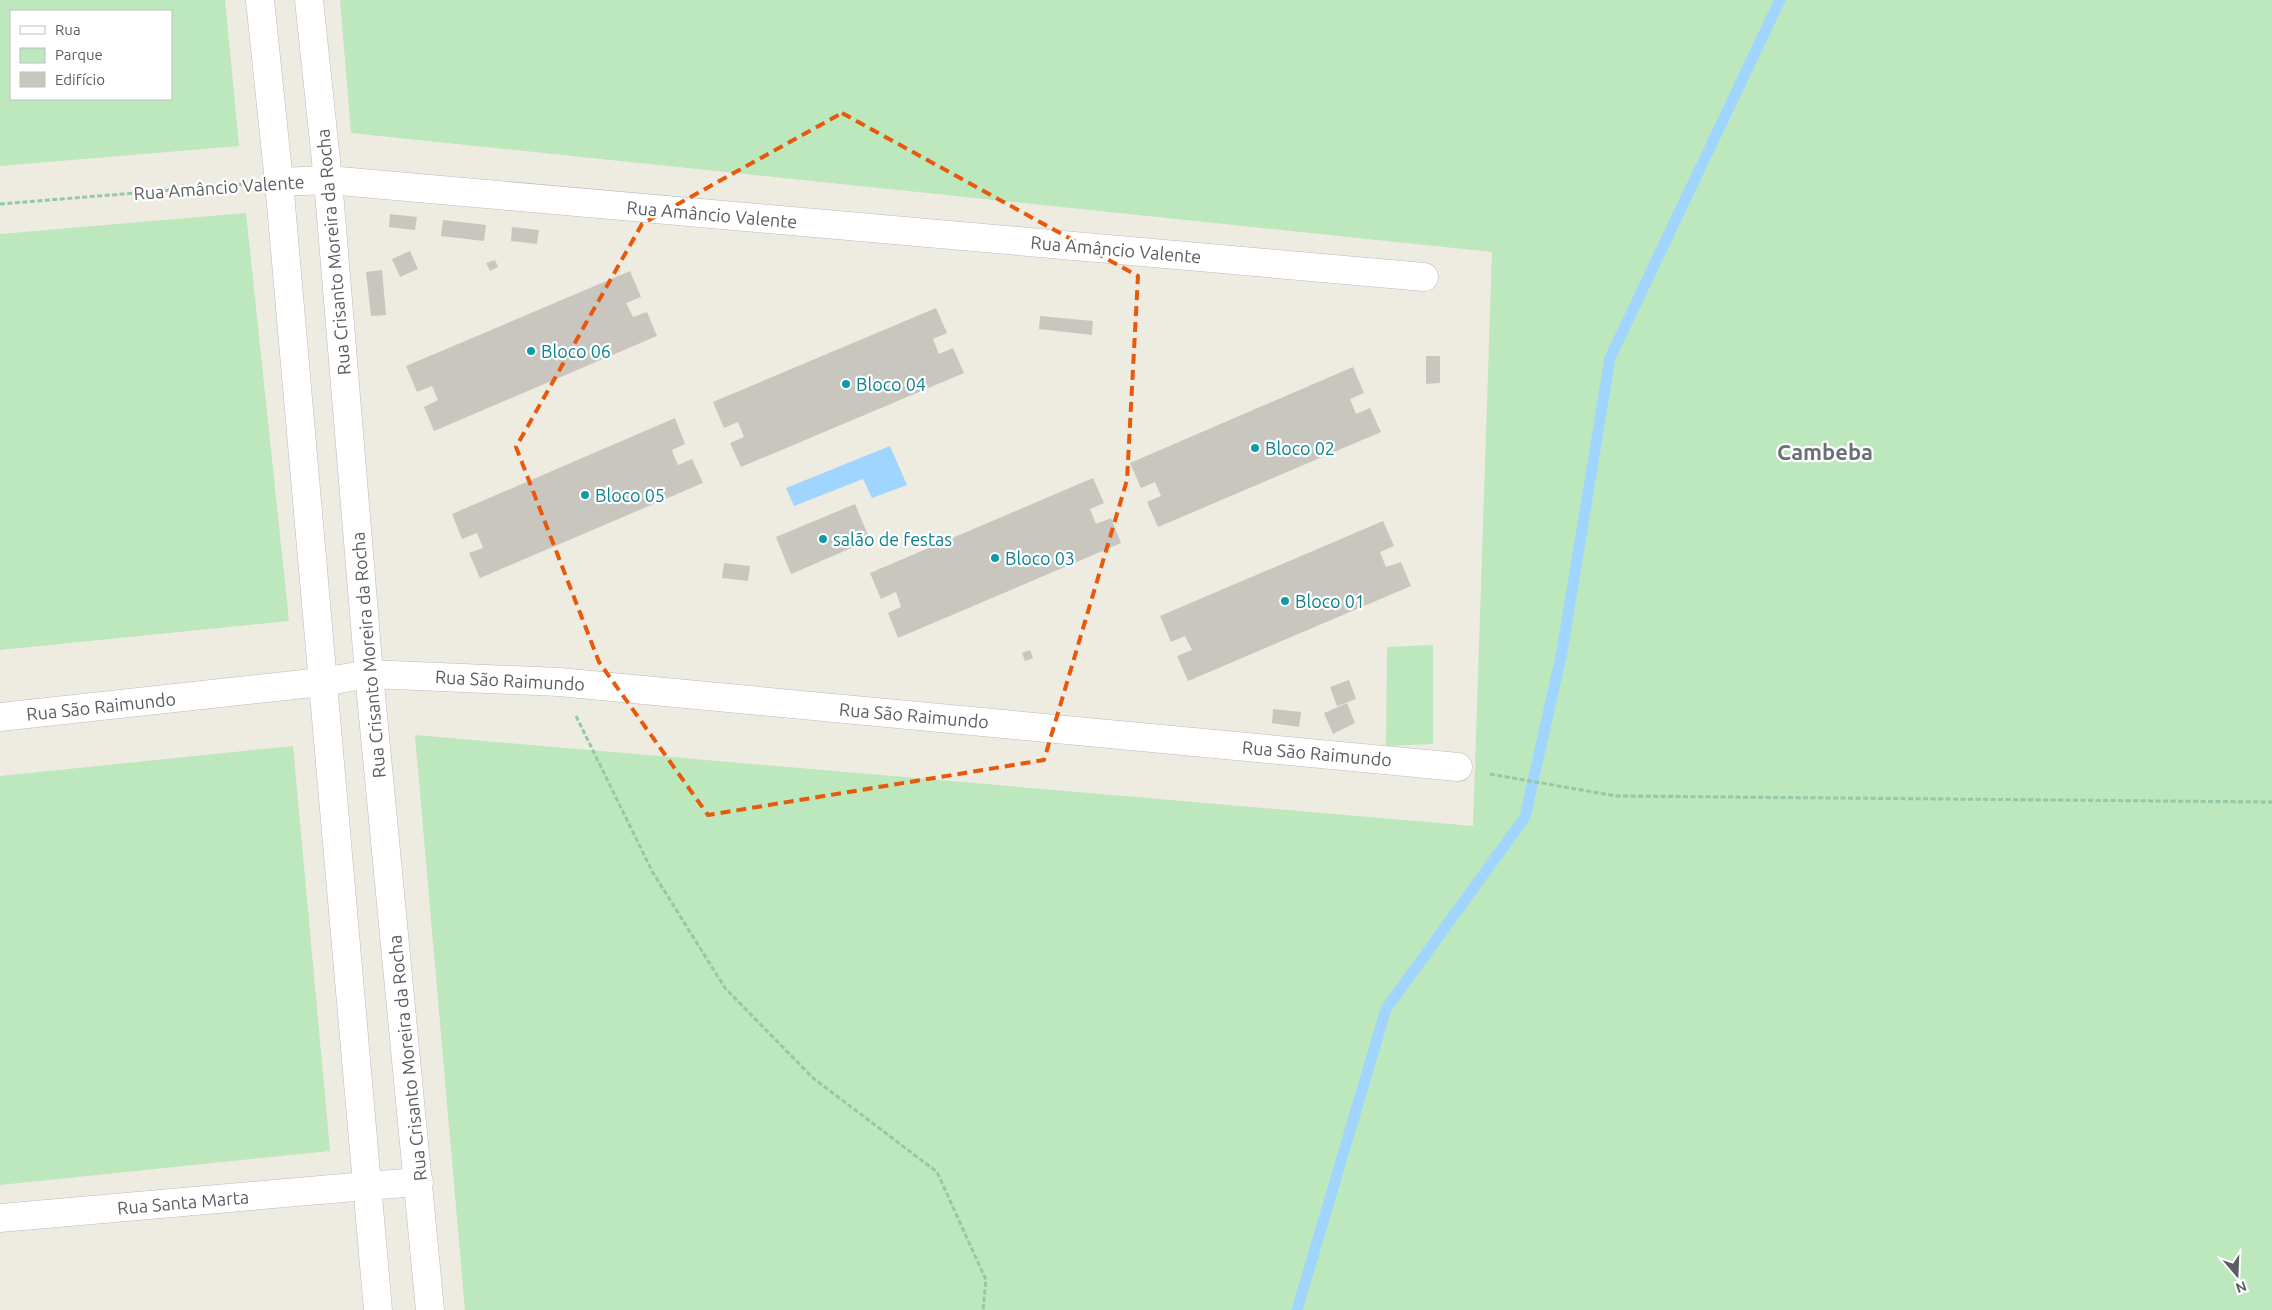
<svg xmlns="http://www.w3.org/2000/svg" width="2272" height="1310" font-family="Ubuntu,sans-serif">
<style>
.green{fill:#bde7bd;fill-rule:evenodd}
.water{fill:#a0d5ff}
.lines{fill:none;stroke-linecap:round;stroke-linejoin:round}
.stream{stroke:#a0d5ff;stroke-width:11}
.building{fill:#c9c6bf}
.minor-casing{stroke:#b7babf;stroke-width:29}
.secondary-casing{stroke:#b7bbc1;stroke-width:29}
.path{stroke:#95c8a4;stroke-width:3;stroke-dasharray:5 2.5;stroke-linecap:butt}
.minor{stroke:#fff;stroke-width:28}
.secondary{stroke:#fff;stroke-width:28}
.marked{fill:none;stroke:#e8590c;stroke-width:4;stroke-dasharray:10 6;stroke-linejoin:round}
.culture-dot{fill:#0f9aa8;stroke:#fff;stroke-width:2}
.labels{text-anchor:middle;dominant-baseline:central;stroke-width:4.5;stroke-linejoin:round;paint-order:stroke}
.street-label{font-size:18px;fill:#5a5e63;stroke:#fff}
.culture-label{font-size:18px;fill:#0d838f;stroke:#fff;text-anchor:start}
.district-label{font-size:22px;font-weight:bold;fill:#6b7075;stroke:#fff}
</style>
<rect width="100%" height="100%" fill="#eeebe1"/>
<g class="green">
<path d="M0 0H225L239 146 0 166ZM11 11H171V99H11Z"/>
<path d="M340 0H2272V1310H465L415 735 1473 826 1492 252 351 133Z"/>
<path d="M246 213 289 621 0 650V234Z"/>
<path d="M1433 645V744L1386 746 1387 647Z"/>
<path d="M293 746 330 1151 0 1185V776Z"/>
</g>
<path class="water" d="M890 446 907 485 872 498 863 479 794 506 786 488Z"/>
<g class="lines">
<path class="stream" d="M1297 1310 1386 1009 1525 817 1562 652 1610 358 1780 0"/>
</g>
<g class="building">
<path d="M390 214 417 217 415 230 389 227Z"/>
<path d="M443 220 486 225 484 241 441 236Z"/>
<path d="M512 227 539 230 537 244 511 241Z"/>
<path d="M410 251 418 269 400 277 392 259Z"/>
<path d="M495 260 498 267 490 271 486 263Z"/>
<path d="M382 270 386 315 371 316 366 272Z"/>
<path d="M630 271 641 297 626 303 633 317 647 312 657 336 434 431 424 407 438 400 432 386 417 392 406 366Z"/>
<path d="M936 308 947 333 933 339 939 354 953 348 964 373 741 467 730 443 744 437 738 422 724 428 713 402Z"/>
<path d="M1040 316 1093 321 1092 335 1039 329Z"/>
<path d="M1426 356H1440V383L1426 384Z"/>
<path d="M1353 367 1364 393 1350 399 1356 414 1370 408 1381 432 1158 527 1147 502 1161 496 1155 482 1141 488 1130 463Z"/>
<path d="M675 418 685 444 672 450 674 456 678 465 692 459 703 483 480 578 469 553 483 548 477 533 462 539 452 514Z"/>
<path d="M1093 478 1104 503 1090 509 1096 524 1111 518 1121 543 898 638 888 613 901 607 896 592 881 599 870 573Z"/>
<path d="M855 504 870 540 791 574 776 537Z"/>
<path d="M1383 521 1394 546 1380 552 1386 567 1401 562 1411 586 1188 681 1177 656 1192 650 1185 636 1171 642 1160 616Z"/>
<path d="M724 563 750 566 748 581 722 578Z"/>
<path d="M1030 650 1033 658 1025 661 1022 653Z"/>
<path d="M1349 680 1356 699 1337 706 1330 687Z"/>
<path d="M1347 703 1355 723 1333 734 1324 713Z"/>
<path d="M1273 709 1301 712 1299 727 1272 723Z"/>
</g>
<g class="lines">
<g class="minor-casing">
<g id="minor">
<path d="M279 182 328 180 1424 277"/>
<path d="M369 674 559 682 1458 767"/>
<path d="M0 717 322 682"/>
<path d="M0 1218 366 1186"/>
</g>
</g>
<g class="secondary-casing">
<g id="secondary">
<path d="M260 0 279 182 378 1310"/>
<path d="M309 0 328 180 369 674 430 1310"/>
<path d="M322 682 369 674"/>
<path d="M366 1186 419 1182"/>
</g>
</g>
<g class="path">
<path d="M0 204 246 184"/>
<path d="M576 716 652 871 725 988 813 1078 937 1172 986 1280 983 1310"/>
<path d="M1490 774 1616 796 2272 802"/>
</g>
<use href="#minor" class="minor"/>
<use href="#secondary" class="secondary"/>
</g>
<path class="marked" d="M842 113 1138 276 1127 480 1044 760 708 815 599 662 516 447 642 224Z"/>
<g class="culture-dot">
<circle cx="531" cy="351" r="5"/>
<circle cx="846" cy="384" r="5"/>
<circle cx="1255" cy="448" r="5"/>
<circle cx="585" cy="495" r="5"/>
<circle cx="823" cy="539" r="5"/>
<circle cx="995" cy="558" r="5"/>
<circle cx="1285" cy="601" r="5"/>
</g>
<g class="labels">
<g class="street-label">
<text transform="translate(219 187) rotate(-4)">Rua Amâncio Valente</text>
<text transform="translate(712 214) rotate(5)">Rua Amâncio Valente</text>
<text transform="translate(1116 249) rotate(5)">Rua Amâncio Valente</text>
<text transform="translate(333 252) rotate(-95)">Rua Crisanto Moreira da Rocha</text>
<text transform="translate(368 655) rotate(-95)">Rua Crisanto Moreira da Rocha</text>
<text transform="translate(510 680) rotate(3)">Rua São Raimundo</text>
<text transform="translate(101 706) rotate(-6)">Rua São Raimundo</text>
<text transform="translate(914 715) rotate(5)">Rua São Raimundo</text>
<text transform="translate(1317 753) rotate(5)">Rua São Raimundo</text>
<text transform="translate(407 1058) rotate(-96)">Rua Crisanto Moreira da Rocha</text>
<text transform="translate(183 1202) rotate(-5)">Rua Santa Marta</text>
</g>
<g class="culture-label">
<text x="541" y="351">Bloco 06</text>
<text x="856" y="384">Bloco 04</text>
<text x="1265" y="448">Bloco 02</text>
<text x="595" y="495">Bloco 05</text>
<text x="833" y="539">salão de festas</text>
<text x="1005" y="558">Bloco 03</text>
<text x="1295" y="601">Bloco 01</text>
</g>
<g class="district-label">
<text x="1825" y="451">Cambeba</text>
</g>
</g>
<rect x="10" y="10" width="162" height="90" fill="#ffffff" stroke="#bdbfc1"/>
<rect x="20" y="26" width="25" height="8" fill="#ffffff" stroke="#bdbfc1"/>
<text x="55" y="35" font-size="15" fill="#5a5e63">Rua</text>
<rect x="20" y="48" width="25" height="15" fill="#bde7bd" stroke="#bdbfc1"/>
<text x="55" y="60" font-size="15" fill="#5a5e63">Parque</text>
<rect x="20" y="72" width="25" height="15" fill="#c9c6bf" stroke="#bdbfc1"/>
<text x="55" y="85" font-size="15" fill="#5a5e63">Edifício</text>
<g transform="translate(2237 1275) rotate(161)" stroke="#ffffff" stroke-width="4" paint-order="stroke">
<path d="M0-4L9 19L0 12L-9 19Z" fill="#5a5e63"/>
<text y="-8" font-size="14" font-weight="bold" text-anchor="middle" fill="#5a5e63">N</text>
</g>
</svg>
